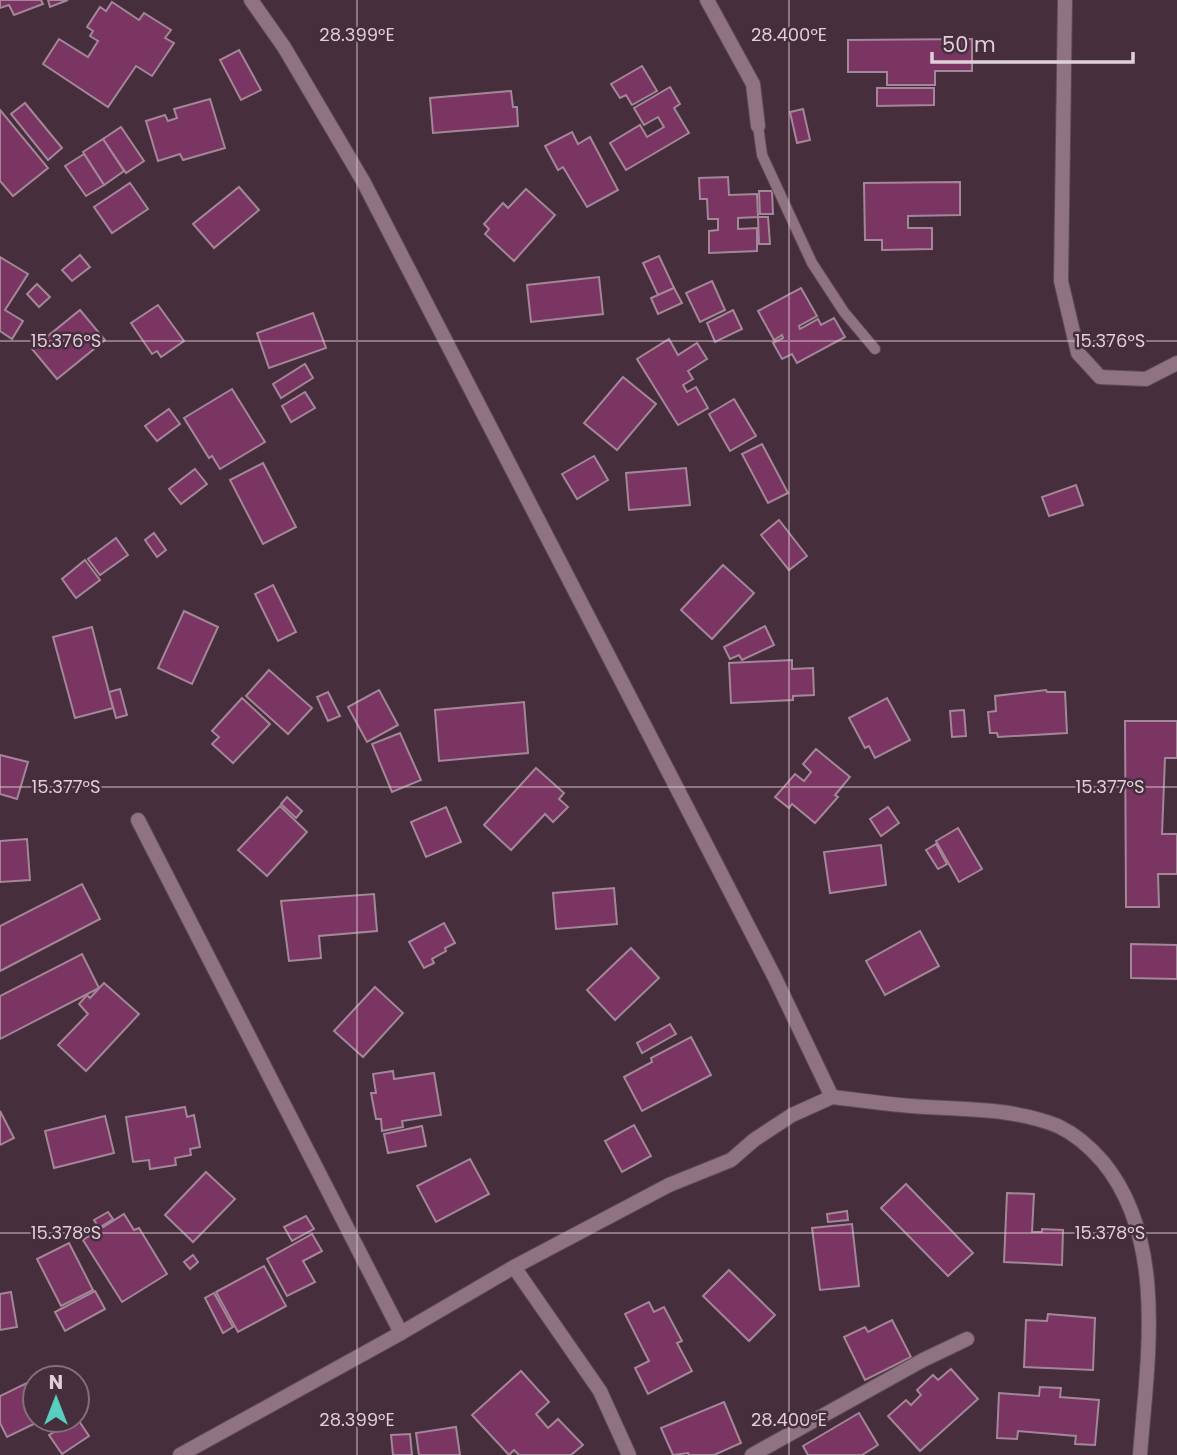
<svg xmlns="http://www.w3.org/2000/svg" width="1177" height="1455" font-family="Poppins,sans-serif">
<style>
.building{fill:#7a3562;stroke:#a38697;stroke-width:2}
.lines{fill:none;stroke-linecap:round;stroke-linejoin:round}
.service-casing{stroke:#5e4a56;stroke-width:12}
.minor-casing{stroke:#5e4a56;stroke-width:16}
.service{stroke:#8f7383;stroke-width:10}
.minor{stroke:#8f7383;stroke-width:14}
.ticks{fill:none;stroke:#dfcfd8;stroke-width:2;stroke-opacity:0.45}
.ticks-label{font-size:18px;text-anchor:middle;fill:#dfcfd8;stroke:#462e3d;stroke-width:5;stroke-linejoin:round;paint-order:stroke}
</style>
<rect width="100%" height="100%" fill="#462e3d"/>
<g class="building">
<path d="M0 0H41L43 4 14 15 9 5 0 8Z"/>
<path d="M48 0H68L50 7Z"/>
<path d="M112 2 139 20 144 13 171 30 165 38 174 43 152 76 136 66 108 107 43 64 59 39 88 57 98 41 90 36 93 31 87 27 100 7 106 11Z"/>
<path d="M972 39V71H935V85H887V72H848V40Z"/>
<path d="M239 50 261 90 241 100 220 60Z"/>
<path d="M642 66 657 91 632 105 626 95 620 98 611 84Z"/>
<path d="M670 87 680 104 674 108 689 133 626 170 610 143 640 125 647 137 664 127 658 117 644 125 634 108Z"/>
<path d="M877 88H934V105L877 106Z"/>
<path d="M511 91 513 107H517L518 126 433 133 430 98Z"/>
<path d="M210 99 225 148 183 160 180 154 158 161 146 121 165 115 168 121 177 118 174 109Z"/>
<path d="M25 103 62 148 48 160 11 114Z"/>
<path d="M803 109 810 140 797 143 790 112Z"/>
<path d="M0 110 48 168 13 196 0 181Z"/>
<path d="M121 127 144 161 126 173 103 139Z"/>
<path d="M572 132 578 144 590 137 618 190 587 207 563 167 558 170 545 146Z"/>
<path d="M103 139 124 171 104 185 83 152Z"/>
<path d="M84 154 104 185 86 196 65 166Z"/>
<path d="M728 177 729 195 757 194 758 217 738 218V229L757 228V251L709 253V231L718 230V219H708L707 199H700L699 178Z"/>
<path d="M960 182V215L908 216V228H932V249L882 250V240H865L864 183Z"/>
<path d="M130 183 148 209 112 233 94 207Z"/>
<path d="M239 187 259 210 214 248 193 224Z"/>
<path d="M526 189 555 215 514 261 485 234 489 229 484 224 503 203 508 208Z"/>
<path d="M759 191H772L773 214H760Z"/>
<path d="M758 217H768L770 244H759Z"/>
<path d="M80 255 90 267 72 281 62 270Z"/>
<path d="M659 256 674 288 658 295 643 263Z"/>
<path d="M0 257 28 274 5 310 23 321 12 339 0 331Z"/>
<path d="M599 277 603 314 531 322 527 285Z"/>
<path d="M712 281 725 310 700 322 686 293Z"/>
<path d="M37 284 50 297 39 307 27 294Z"/>
<path d="M674 288 682 303 658 314 651 298Z"/>
<path d="M801 288 817 316 799 326 800 329 818 319 821 325 834 318 845 337 797 363 792 354 782 359 773 343 783 338 782 335 774 340 758 311Z"/>
<path d="M158 305 184 341 161 357 157 351 152 354 131 323Z"/>
<path d="M80 310 105 340 57 379 32 349Z"/>
<path d="M733 310 742 329 715 342 707 323Z"/>
<path d="M313 313 326 348 269 368 257 333Z"/>
<path d="M669 339 678 355 697 343 707 359 688 371 693 379 683 385 687 392 696 387 708 408 678 425 637 359Z"/>
<path d="M305 364 313 378 281 398 273 384Z"/>
<path d="M623 377 656 404 617 450 584 423Z"/>
<path d="M232 389 265 442 220 469 212 456 209 458 184 418Z"/>
<path d="M305 392 315 408 291 422 282 406Z"/>
<path d="M734 399 756 436 730 451 709 414Z"/>
<path d="M169 409 180 424 157 441 145 426Z"/>
<path d="M762 444 788 493 768 503 742 454Z"/>
<path d="M594 456 608 480 577 499 562 474Z"/>
<path d="M263 463 296 527 263 544 230 480Z"/>
<path d="M686 468 690 505 629 510 626 473Z"/>
<path d="M195 469 207 484 181 504 169 489Z"/>
<path d="M1076 485 1083 505 1049 516 1042 497Z"/>
<path d="M779 520 807 556 789 570 761 535Z"/>
<path d="M154 533 166 550 157 557 145 540Z"/>
<path d="M116 538 128 555 100 575 88 559Z"/>
<path d="M85 560 100 580 76 598 62 579Z"/>
<path d="M723 565 754 593 712 639 681 610Z"/>
<path d="M273 585 296 632 278 641 255 594Z"/>
<path d="M184 611 218 627 192 684 158 668Z"/>
<path d="M765 626 774 645 742 660 739 655 730 659 724 647Z"/>
<path d="M92 627 113 708 75 718 53 637Z"/>
<path d="M792 660V669L813 668 814 695 793 696V700L731 703 729 663Z"/>
<path d="M269 670 312 708 288 734 246 696Z"/>
<path d="M120 689 127 715 116 718 109 692Z"/>
<path d="M379 690 398 725 367 742 348 707Z"/>
<path d="M1046 690 1047 692H1065L1067 733 998 737 997 733H990L988 712 996 711 995 696Z"/>
<path d="M328 692 340 716 328 721 317 697Z"/>
<path d="M242 698 270 724 233 763 212 744 219 737 212 731Z"/>
<path d="M887 698 910 740 875 758 869 746 865 748 849 718Z"/>
<path d="M524 702 528 753 439 761 435 710Z"/>
<path d="M964 710 966 736 952 737 950 711Z"/>
<path d="M1125 721H1177V758H1165L1162 834H1177V874H1158L1159 907H1126Z"/>
<path d="M400 733 421 780 392 792 372 744Z"/>
<path d="M816 749 850 777 835 795 838 797 815 823 792 804 789 808 775 797 795 774 804 781 811 772 803 764Z"/>
<path d="M0 755 28 762 17 799 0 794Z"/>
<path d="M536 768 564 793 559 799 568 807 553 822 545 814 511 850 484 825Z"/>
<path d="M287 797 302 811 296 818 281 804Z"/>
<path d="M280 806 307 832 267 876 238 850Z"/>
<path d="M446 807 461 842 426 857 411 822Z"/>
<path d="M888 807 899 823 881 836 870 819Z"/>
<path d="M958 828 982 869 959 882 936 841Z"/>
<path d="M27 839 30 880 0 882V841Z"/>
<path d="M936 844 947 864 938 869 926 850Z"/>
<path d="M881 845 886 885 830 893 824 852Z"/>
<path d="M82 884 100 919 0 971V926Z"/>
<path d="M614 888 617 924 556 929 553 893Z"/>
<path d="M374 894 377 931 319 936 321 958 289 961 281 901Z"/>
<path d="M444 923 455 943 445 948 446 951 432 959 434 963 424 968 409 942Z"/>
<path d="M920 931 939 966 885 995 866 961Z"/>
<path d="M1131 944 1177 945V979L1131 978Z"/>
<path d="M631 948 659 978 615 1020 587 990Z"/>
<path d="M82 954 99 988 0 1039V996Z"/>
<path d="M104 983 139 1014 86 1071 58 1045 88 1014 79 1004 87 995 90 998Z"/>
<path d="M375 987 403 1013 363 1057 334 1031Z"/>
<path d="M670 1024 676 1034 642 1053 637 1043Z"/>
<path d="M691 1037 711 1075 642 1111 624 1077 652 1062 651 1058Z"/>
<path d="M393 1071 394 1079 434 1073 441 1115 402 1121 403 1127 382 1131 381 1119H376L371 1093H376L373 1074Z"/>
<path d="M185 1107 187 1117 194 1115 200 1147 190 1149 191 1155 175 1158 176 1165 150 1169 149 1160 133 1162 126 1117Z"/>
<path d="M0 1111 14 1138 0 1145Z"/>
<path d="M105 1116 114 1153 54 1168 45 1131Z"/>
<path d="M634 1125 651 1156 622 1172 605 1141Z"/>
<path d="M422 1126 426 1146 388 1153 384 1134Z"/>
<path d="M470 1159 489 1194 436 1222 417 1186Z"/>
<path d="M206 1172 235 1199 193 1242 165 1215Z"/>
<path d="M906 1184 973 1253 948 1276 881 1208Z"/>
<path d="M1007 1193 1034 1194 1032 1232H1042V1229L1063 1230 1062 1265 1004 1262Z"/>
<path d="M847 1211 848 1220 828 1222 827 1214Z"/>
<path d="M108 1212 113 1219 99 1228 94 1220Z"/>
<path d="M124 1214 134 1230 139 1228 167 1274 122 1302 83 1240Z"/>
<path d="M306 1216 314 1229 292 1241 284 1227Z"/>
<path d="M852 1224 859 1286 820 1290 812 1228Z"/>
<path d="M312 1234 322 1251 303 1261 315 1282 287 1296 267 1259Z"/>
<path d="M69 1243 93 1290 61 1306 37 1259Z"/>
<path d="M193 1255 198 1262 190 1269 184 1262Z"/>
<path d="M264 1266 286 1306 238 1332 216 1292Z"/>
<path d="M729 1270 775 1315 749 1341 703 1296Z"/>
<path d="M95 1291 105 1309 65 1331 55 1312Z"/>
<path d="M11 1292 17 1327 0 1330V1294Z"/>
<path d="M214 1293 233 1327 223 1333 205 1298Z"/>
<path d="M649 1302 654 1312 664 1307 682 1341 677 1343 692 1371 648 1394 635 1368 649 1361 625 1314Z"/>
<path d="M1048 1314 1095 1318 1093 1370 1024 1367 1026 1320 1047 1321Z"/>
<path d="M892 1320 911 1357 865 1380 844 1337 865 1327 868 1332Z"/>
<path d="M951 1369 978 1399 920 1451 888 1416 906 1400 911 1405 921 1395 917 1390 933 1375 938 1380Z"/>
<path d="M521 1371 549 1402 536 1414 548 1428 558 1419 583 1445 571 1455H519L514 1450 509 1455 472 1415Z"/>
<path d="M50 1372 53 1378H38Z"/>
<path d="M35 1379V1420H42L7 1437 0 1423V1396Z"/>
<path d="M1040 1387 1061 1388 1060 1397 1099 1400 1095 1445 1075 1444 1076 1436 1018 1431 1017 1439 997 1438 999 1393 1039 1396Z"/>
<path d="M724 1402 741 1443 714 1455H689L688 1453 673 1455 661 1428Z"/>
<path d="M859 1413 878 1445 862 1455H808L803 1446Z"/>
<path d="M77 1418 89 1436 62 1454 49 1435Z"/>
<path d="M456 1427 460 1455H419L416 1433Z"/>
<path d="M410 1434 412 1455H393L391 1435Z"/>
</g>
<g class="lines">
<g class="service-casing">
<path id="service" d="M758 126 762 155 812 263 844 312 875 349"/>
</g>
<g class="minor-casing">
<g id="minor">
<path d="M707 0 753 84 758 126"/>
<path d="M1065 0 1061 281 1078 353 1100 377 1146 379 1177 363"/>
<path d="M138 820 401 1333"/>
<path d="M832 1097C858 1100 885 1104 911 1106 961 1110 1011 1107 1058 1126 1075 1134 1091 1148 1103 1162 1168 1241 1147 1362 1140 1455"/>
<path d="M514 1267 600 1391 629 1455"/>
<path d="M180 1455 401 1333 514 1267 669 1185 731 1160 754 1140 792 1115 832 1097 774 976 363 181 284 47 251 0"/>
<path d="M752 1455 923 1360 967 1339"/>
</g>
</g>
<use href="#service" class="service"/>
<use href="#minor" class="minor"/>
</g>
<path class="ticks" d="M357 0V1455M789 0V1455M0 341H1177M0 787H1177M0 1233H1177"/>
<g class="ticks-label">
<text x="357" y="41">28.399°E</text>
<text x="789" y="41">28.400°E</text>
<text x="66" y="347">15.376°S</text>
<text x="1110" y="347">15.376°S</text>
<text x="66" y="793">15.377°S</text>
<text x="1110" y="793">15.377°S</text>
<text x="66" y="1239">15.378°S</text>
<text x="1110" y="1239">15.378°S</text>
<text x="357" y="1426">28.399°E</text>
<text x="789" y="1426">28.400°E</text>
</g>
<g transform="translate(56 1399)"><circle r="33" fill="#462e3d" stroke="#836e7b" stroke-width="2"/>
<path d="M0-5L12 26L0 18L-12 26Z" fill="#59cebf"/>
<text y="-10" font-size="19" font-weight="bold" text-anchor="middle" fill="#dfcfd8">N</text>
</g>
<path d="M932 52v10h201v-10" fill="none" stroke="#dfcfd8" stroke-width="3.5"/>
<text x="942" y="52" font-size="21" fill="#dfcfd8" stroke="#462e3d" stroke-width="5" paint-order="stroke">50 m</text>
</svg>
